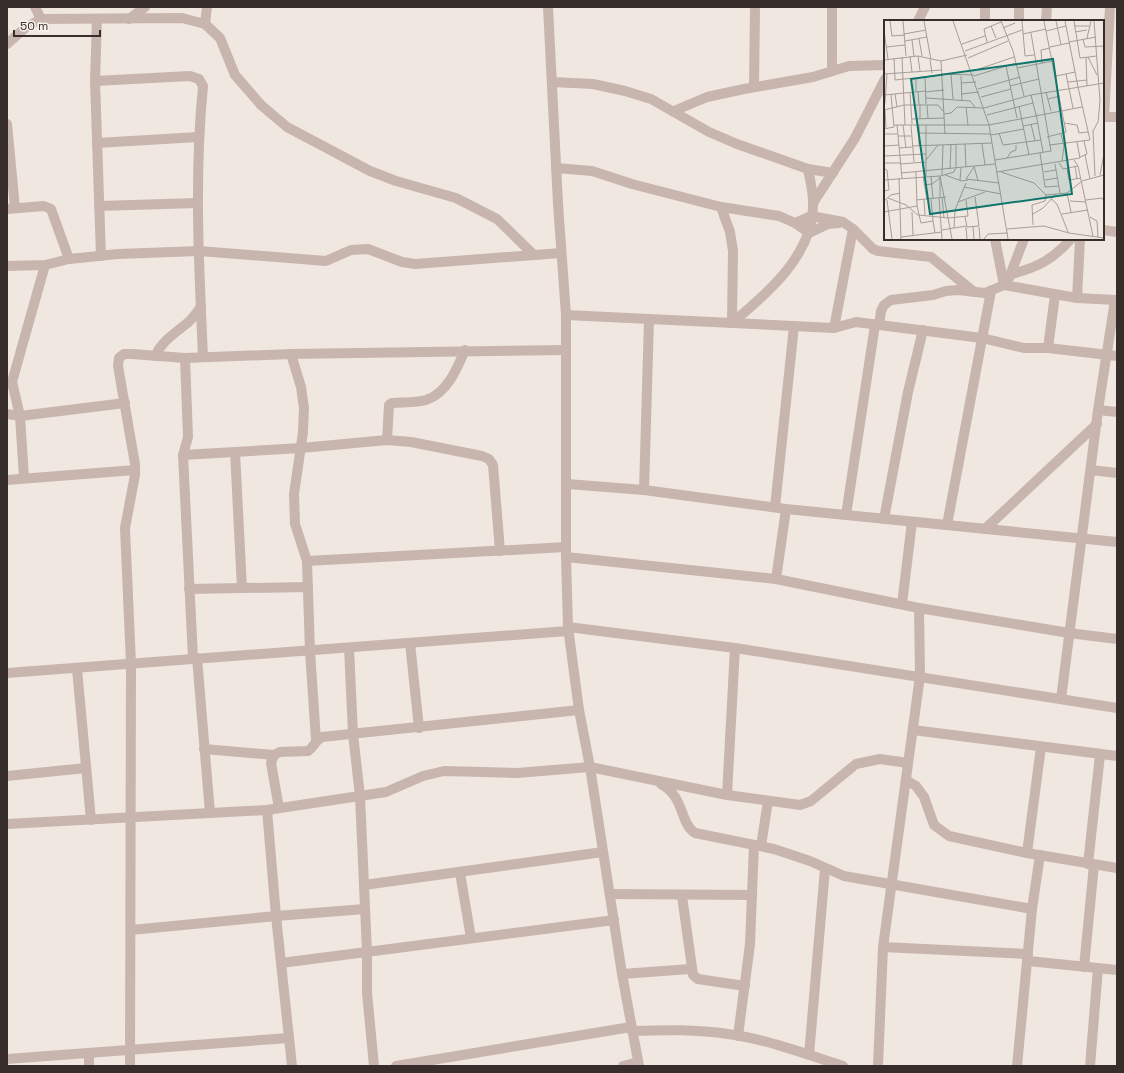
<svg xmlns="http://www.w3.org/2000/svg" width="1124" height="1073" font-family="'Space Grotesk',sans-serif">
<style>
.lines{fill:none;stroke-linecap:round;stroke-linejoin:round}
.minor{stroke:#c8b6ae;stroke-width:10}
.inset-road{fill:none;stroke:#a79d99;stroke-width:1}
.view{fill:#0f766e;fill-opacity:0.15;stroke:#0f766e;stroke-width:2}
.inset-edge{fill:none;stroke:#372e2c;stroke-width:2}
</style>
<rect width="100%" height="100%" fill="#f1e7e1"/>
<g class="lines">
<g class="minor">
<path d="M35 7 41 19"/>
<path d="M548 7 558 204 566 315V557L568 627 579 710 590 767 622 974 639 1066"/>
<path d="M832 7V71"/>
<path d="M97 19 95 81 101 256"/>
<path d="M129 19 145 7"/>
<path d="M918 21 925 7"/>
<path d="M985 21V7"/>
<path d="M1019 21V7"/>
<path d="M1046 21 1047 7"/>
<path d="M205 24 207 7"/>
<path d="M7 44 25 28 41 19 182 18 205 24 220 38 235 75 261 105 287 127 370 171 396 181 456 198 497 219 534 255"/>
<path d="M95 81 190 76 199 79 203 86C194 177 199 267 203 357"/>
<path d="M552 82 593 84 625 91 651 99 709 132 737 144 808 169 833 173"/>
<path d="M754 87 755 7"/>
<path d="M674 111 707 97 744 89 813 77 849 66 885 65"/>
<path d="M1103 117H1117"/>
<path d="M1104 117 1110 7"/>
<path d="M7 124 15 208"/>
<path d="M97 143 198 137"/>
<path d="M556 168 592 171 632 184 721 207 779 216 795 223 809 233"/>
<path d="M813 203 855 138 885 79"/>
<path d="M99 206 197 203"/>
<path d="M721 207 730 232 733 251 732 323"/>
<path d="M7 209 44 206 51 209 69 259"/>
<path d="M795 223 811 216 843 222 853 229 873 249 878 251 931 257 974 292"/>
<path d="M1103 230 1117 232"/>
<path d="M809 233 828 224 839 223"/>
<path d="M995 239 1004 285"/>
<path d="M7 266 45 265 69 259 118 254 199 251 326 261 351 250 368 249 402 262 415 264 561 253"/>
<path d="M1012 274C1038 267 1052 260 1071 239"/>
<path d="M1009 278 1024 239"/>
<path d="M1077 298 1080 239"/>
<path d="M566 315 834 328 856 322 982 338 1024 348H1048L1117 356"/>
<path d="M732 323C768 293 815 253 813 202 813 191 810 180 808 169"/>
<path d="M879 325 881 311 884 305 891 300 933 295 946 291 958 290 985 293 1004 285 1077 298 1117 300"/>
<path d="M834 328 853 229"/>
<path d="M1048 348 1055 295"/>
<path d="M291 354 301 387 304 408 303 432 294 494 295 524 307 561 310 651 316 740"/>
<path d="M155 356C162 341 173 335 186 324 192 320 196 313 201 307"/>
<path d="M185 358 188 437 183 455 193 658"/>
<path d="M1098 410 1117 412"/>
<path d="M7 414 20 416 125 403"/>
<path d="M387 440 389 405 392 403C402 402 416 403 426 400 447 393 457 369 465 350"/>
<path d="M235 452 242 588"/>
<path d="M183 455 301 448 387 440 411 442 482 456 489 459 493 465 500 551"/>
<path d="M1091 470 1117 473"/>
<path d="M24 478 20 416 12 382 45 265"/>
<path d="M7 480 135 470"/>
<path d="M567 484 644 490 786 509 1117 542"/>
<path d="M644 490 649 319"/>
<path d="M775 507 794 326"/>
<path d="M846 515 875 325"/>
<path d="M884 519 908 392 923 330"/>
<path d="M947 525 991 291"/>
<path d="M985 529 1097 424"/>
<path d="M566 557 776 579 919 608 1069 633 1117 639"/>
<path d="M307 561 566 547"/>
<path d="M776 579 786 509"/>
<path d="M189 589 308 587"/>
<path d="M902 604 912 522"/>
<path d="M568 627 735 648 1117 708"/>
<path d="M410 643 419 728"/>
<path d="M349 648 353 734 360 796 367 952V993L374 1066"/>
<path d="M197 658 210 813"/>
<path d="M77 669 91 820"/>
<path d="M7 673 568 631"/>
<path d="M1061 699 1098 410 1115 300"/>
<path d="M913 730 1117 756"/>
<path d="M204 749 274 755 280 752 308 751C314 747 315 741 322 737L579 710"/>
<path d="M274 755 271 763 279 808"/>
<path d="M7 776 86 768"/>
<path d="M906 780 916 786 924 797 934 825 949 836 1027 853 1117 868"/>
<path d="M661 784C685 797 679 822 695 833L774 849 810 861 844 876 1032 909"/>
<path d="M727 795 735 648"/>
<path d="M267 810 276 916 292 1066"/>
<path d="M7 824 267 810 386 792 423 776 444 771 517 773 590 767 727 795 800 805 811 801 856 764 880 759 908 763"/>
<path d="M761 846 768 801"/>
<path d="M1027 853 1041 747"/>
<path d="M1088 864 1100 755"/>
<path d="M460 873 471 938"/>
<path d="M364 885 603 852"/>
<path d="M610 894 752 895"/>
<path d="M682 896 693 975 698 979 745 986"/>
<path d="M131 930 276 916 365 909"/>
<path d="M883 947 1028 954"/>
<path d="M1028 961 1117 970"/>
<path d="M281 963 614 920"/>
<path d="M1084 967 1094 865"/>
<path d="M622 974 690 969"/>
<path d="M632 1031C664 1030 696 1029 728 1034 766 1039 806 1054 843 1066"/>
<path d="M738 1036 750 944 754 845"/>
<path d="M89 1053V1066"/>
<path d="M809 1055 825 869"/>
<path d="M7 1059 289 1038"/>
<path d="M130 1066 131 664 125 528 135 475V464L118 366 119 358 124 354H132L185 358 291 354 566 350"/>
<path d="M396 1066 631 1027"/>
<path d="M623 1066 638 1062"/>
<path d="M878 1066 883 947 920 676 919 608"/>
<path d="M1017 1066 1032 909 1040 855"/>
<path d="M1090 1066 1098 968"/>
</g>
</g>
<g transform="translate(884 20)">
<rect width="220" height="220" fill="#f1e7e1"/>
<path class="inset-road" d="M6 1 8 16 21 15M19 1 22 36M40 1 47 40M69 1 105 105 124 219M117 1 129 31 140 76M138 1 141 36 150 35M160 1 182 112 163 117M172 1 177 25M181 1 194 67M190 1 196 38 213 36M210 1 216 81 214 102 209 111 211 156M107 6 112 18M190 6H205M119 8 131 3M0 11 4 39M162 11 182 6M191 12 203 10M20 14 42 10M139 14 162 9M203 18 207 1M35 19 38 36M199 19 201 27 220 26M28 20 30 36M21 21 43 17M103 22 100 9 117 2M185 22 212 17M78 24 101 16M2 27 21 25M166 27 185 23M81 31 138 10M26 36 28 52M34 36 36 51M18 37 21 105M204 37 213 55M10 38 11 60 58 55M84 38 124 21M202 38 203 66M0 40 34 36 57 41 83 35M46 40 48 53M57 41 61 114M158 43 157 30 166 28M122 46 133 98M133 48 169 41M89 51 130 37M0 54 58 50M58 54 90 55M182 54 189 88M67 55 69 79M77 56 78 81M90 56 132 43M172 56 191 52M41 57 42 84M32 58V71M184 62 203 60M77 63 92 62M126 66 155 59M194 67 206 120M94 69 136 57M34 71 35 84M26 72 28 104M41 72 60 70M162 72 167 91M11 74 13 87M77 74 95 72M0 75 41 71M147 75 152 95M97 77 127 69M42 78 86 81 91 87M164 79 176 76M1 83 3 53M36 84V98M20 85H54L60 92M43 85 44 98M135 86 145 135M82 87 84 105M0 90 20 85M1 90 2 108M60 94 67 93 73 87 100 88 147 75 220 63M152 94 159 132M103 95 149 83M28 99 60 98M180 103 193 105 195 113 204 112M147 104 151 121M10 105H105M13 105 18 158M19 105 22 128M27 105 30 142M35 105V126M42 105V156M105 105 198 87M139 106 154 103M0 109 10 107 7 74M35 113 107 114M115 113 119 125 157 120M0 114H13M177 114 180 126 178 141M107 115 140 109M14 116H27M81 124 82 147M98 124 101 145M165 125 206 120M0 126 15 125M28 126 108 123M15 128 28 127M156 133 161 167 175 166M201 135 206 159M0 136 42 134M196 137 203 134 200 121M123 138 127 132 132 130V125M42 140 54 125M111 140 167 131 147 13M190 140 194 146 209 216M0 143H16M175 143 179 149 194 146M16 144 42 142M171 144 176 173M90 146 94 161M191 146 193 159M183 148 185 160 197 158M0 149 3 150 5 170 0 171M66 149 67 124M72 149V124M32 152 33 186 37 203 49 201 47 179M113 152 196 138 193 122M117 152 150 163 162 175 161 181 148 185 149 205M160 152 172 150M17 153 111 144M58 155 59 125M61 155 78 161 84 160M216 155 220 134M39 156 43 180M47 156 49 179M56 156 68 219M15 158 17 219M82 159 115 163M82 159 90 147M0 160 56 156 70 152 71 149M76 160 77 148M161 160 173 158M40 165 48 164 56 158M80 167 117 174M183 173 187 192M162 175 183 173 198 161 220 155M56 177V156M58 177 60 198M4 178 22 185 34 195 65 198 84 196 82 180M55 178 58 219M167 179 173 184 184 212M3 180 8 219M32 180 62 177M40 180 41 195M202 180 218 178 220 182M0 181 7 175 16 173M186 181 202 182M74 182 101 172M0 192 33 186M28 192 29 216M149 194 159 188 172 174M178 194 204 190M81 197 83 207 95 206 91 177M206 197 213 201 214 217M49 201 51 213M82 207 83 219M89 207 90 219M95 207 96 219M70 208 71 190 82 163M123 209 160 206 185 213 220 218M58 210 82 206M17 217 58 212M100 219 104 214 124 213"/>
<path class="view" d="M169 39 188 174 46 194 27 59Z"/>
<rect width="220" height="220" class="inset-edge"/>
</g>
<rect width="1124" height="1073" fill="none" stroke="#372e2c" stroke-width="16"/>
<path d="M14 30v6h86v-6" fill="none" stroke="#372e2c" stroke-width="2"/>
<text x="20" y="30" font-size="12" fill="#372e2c" stroke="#f9f2ed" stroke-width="3" paint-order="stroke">50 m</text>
</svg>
